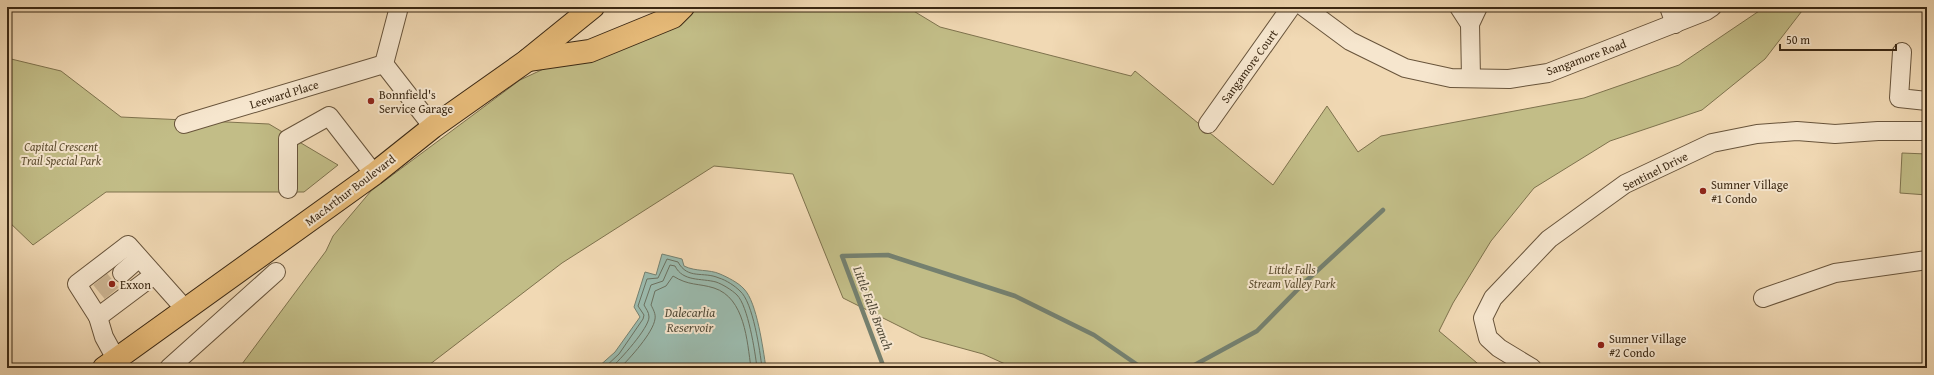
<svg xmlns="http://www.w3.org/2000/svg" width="1934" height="375" font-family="'Gentium Book Plus',serif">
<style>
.green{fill:#c2bd87;stroke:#7e724d}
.water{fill:#9bbaad;stroke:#75806f}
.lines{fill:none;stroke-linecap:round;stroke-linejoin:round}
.shore{stroke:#6b7160;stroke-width:1}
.stream{stroke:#75806f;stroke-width:4.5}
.minor-tunnel{stroke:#cdb694;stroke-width:18;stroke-dasharray:18 9;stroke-linecap:butt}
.minor-casing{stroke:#68543b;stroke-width:20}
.major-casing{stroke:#3b2813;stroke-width:24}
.minor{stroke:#f6e6ce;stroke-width:18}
.major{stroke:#e8bc7a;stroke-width:22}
.poi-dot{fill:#8f2418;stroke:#f6e6ce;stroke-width:1.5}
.labels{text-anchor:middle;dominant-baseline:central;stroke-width:4;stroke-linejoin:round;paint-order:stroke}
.street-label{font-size:12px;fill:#3b2813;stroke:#f6e6ce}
.poi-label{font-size:12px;fill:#3b2813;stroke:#f6e6ce;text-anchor:start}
.park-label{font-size:12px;font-style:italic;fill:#5d4d30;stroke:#f6e6ce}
.water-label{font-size:13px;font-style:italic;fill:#534c3a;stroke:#f6e6ce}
</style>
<rect width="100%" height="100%" fill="#f1d9b4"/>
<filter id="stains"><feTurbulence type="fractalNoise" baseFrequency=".005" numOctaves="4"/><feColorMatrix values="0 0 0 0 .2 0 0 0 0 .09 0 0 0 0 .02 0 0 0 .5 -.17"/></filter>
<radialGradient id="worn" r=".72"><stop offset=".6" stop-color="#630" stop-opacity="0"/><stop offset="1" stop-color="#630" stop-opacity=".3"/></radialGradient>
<g class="green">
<path d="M702 7H907L940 27 1131 76 1135 71 1273 185 1327 106 1358 152 1381 136 1584 98 1679 65 1765 7H1805L1765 59 1702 110 1610 141 1534 188 1491 241 1453 303 1439 331 1483 368H1014L983 354 921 337 843 298 793 174 714 166 562 263 425 368H239L326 251 333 236 371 191 520 80 552 65 677 21Z"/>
<path d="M7 58 61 71 121 117 269 124 338 165 304 192H106L33 245 7 220Z"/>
<path d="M1902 153 1927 154V195L1900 193Z"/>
</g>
<path class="water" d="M662 254 682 259 684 266C696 272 709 269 720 274 727 277 739 283 744 289 757 302 763 349 766 368H597L615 352 640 317 634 307 645 272 656 275Z"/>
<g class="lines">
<g class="shore">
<path d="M604 368 619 354 643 319 644 315 638 306 647 279 658 278 667 259 678 262C688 280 703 271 719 278 726 280 735 286 740 291 753 302 760 351 762 368"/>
<path d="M611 368C620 360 649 328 649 317 649 312 646 309 644 305L651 285 663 281 670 265 675 266C683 282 701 278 716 282 722 284 732 290 737 295 748 306 755 351 757 368"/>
<path d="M620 368C630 358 653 333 655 319 656 314 653 309 651 305L655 291 666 286 673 276C689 286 698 283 714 288 745 298 747 341 751 368"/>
</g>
<g class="stream">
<path d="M884 368 842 256 888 255 1015 296 1094 335 1142 368"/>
<path d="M1189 368 1257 331 1305 282 1383 210"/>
</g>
<path class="minor-tunnel" d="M99 292 122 273"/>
<g class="minor-casing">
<g id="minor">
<path d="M1304 7 1350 41 1405 68 1451 78 1509 79 1548 73 1706 11 1712 7"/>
<path d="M1459 7 1470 24"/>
<path d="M1669 7 1675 24"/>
<path d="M1902 52 1899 98 1927 101"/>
<path d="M384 64 433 127"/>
<path d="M384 64 399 7"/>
<path d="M1471 78 1470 24 1478 7"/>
<path d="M184 124 384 64"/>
<path d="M1208 124 1291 7"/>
<path d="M288 189V139L329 116 374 174"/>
<path d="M122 273 139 258"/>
<path d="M154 275 98 317 77 284 128 245 185 309"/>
<path d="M1763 298 1835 273 1927 260"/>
<path d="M98 317 104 337 116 359"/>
<path d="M169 368 276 272"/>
<path d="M1532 368 1499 348 1488 338 1483 318 1493 298 1549 239 1625 184 1712 143 1757 134 1797 131 1835 134 1878 131H1927"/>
</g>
</g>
<g class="major-casing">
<g id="major">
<path d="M528 60 590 51 673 17 683 7"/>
<path d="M104 368 374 174 433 127 525 62 593 7"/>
</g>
</g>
<use href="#minor" class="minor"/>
<use href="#major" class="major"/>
</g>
<g class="poi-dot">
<circle cx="371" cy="101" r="4"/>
<circle cx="1703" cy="191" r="4"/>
<circle cx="112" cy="284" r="4"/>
<circle cx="1601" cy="345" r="4"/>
</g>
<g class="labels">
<g class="street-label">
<text transform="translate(1586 57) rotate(-20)">Sangamore Road</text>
<text transform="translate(1249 66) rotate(-54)">Sangamore Court</text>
<text transform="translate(284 94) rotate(-17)">Leeward Place</text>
<text transform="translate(1655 171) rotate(-27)">Sentinel Drive</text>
<text transform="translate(350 190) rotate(-37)">MacArthur Boulevard</text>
</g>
<g class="poi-label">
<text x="379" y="94">Bonnfield's<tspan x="379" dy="14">Service Garage</tspan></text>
<text x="1711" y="184">Sumner Village<tspan x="1711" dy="14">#1 Condo</tspan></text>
<text x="120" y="284">Exxon</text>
<text x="1609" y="338">Sumner Village<tspan x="1609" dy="14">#2 Condo</tspan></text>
</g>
<g class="park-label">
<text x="61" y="146">Capital Crescent<tspan x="61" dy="14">Trail Special Park</tspan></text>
<text x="1292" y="269">Little Falls<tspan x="1292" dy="14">Stream Valley Park</tspan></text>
</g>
<g class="water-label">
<text transform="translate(873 308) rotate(69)">Little Falls Branch</text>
<text x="690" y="312">Dalecarlia<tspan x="690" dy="15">Reservoir</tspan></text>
</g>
</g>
<rect width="1934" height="375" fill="none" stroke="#f1d9b4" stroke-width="24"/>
<rect x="8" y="8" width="1918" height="359" fill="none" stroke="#3b2813" stroke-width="2"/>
<rect x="12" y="12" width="1910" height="351" fill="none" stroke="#3b2813"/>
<path d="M1780 44v6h116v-6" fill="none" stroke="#3b2813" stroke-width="2"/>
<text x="1786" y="44" font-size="12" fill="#3b2813" stroke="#f6e6ce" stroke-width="3" paint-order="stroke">50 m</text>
<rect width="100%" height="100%" filter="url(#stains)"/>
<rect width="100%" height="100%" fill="url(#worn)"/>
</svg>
